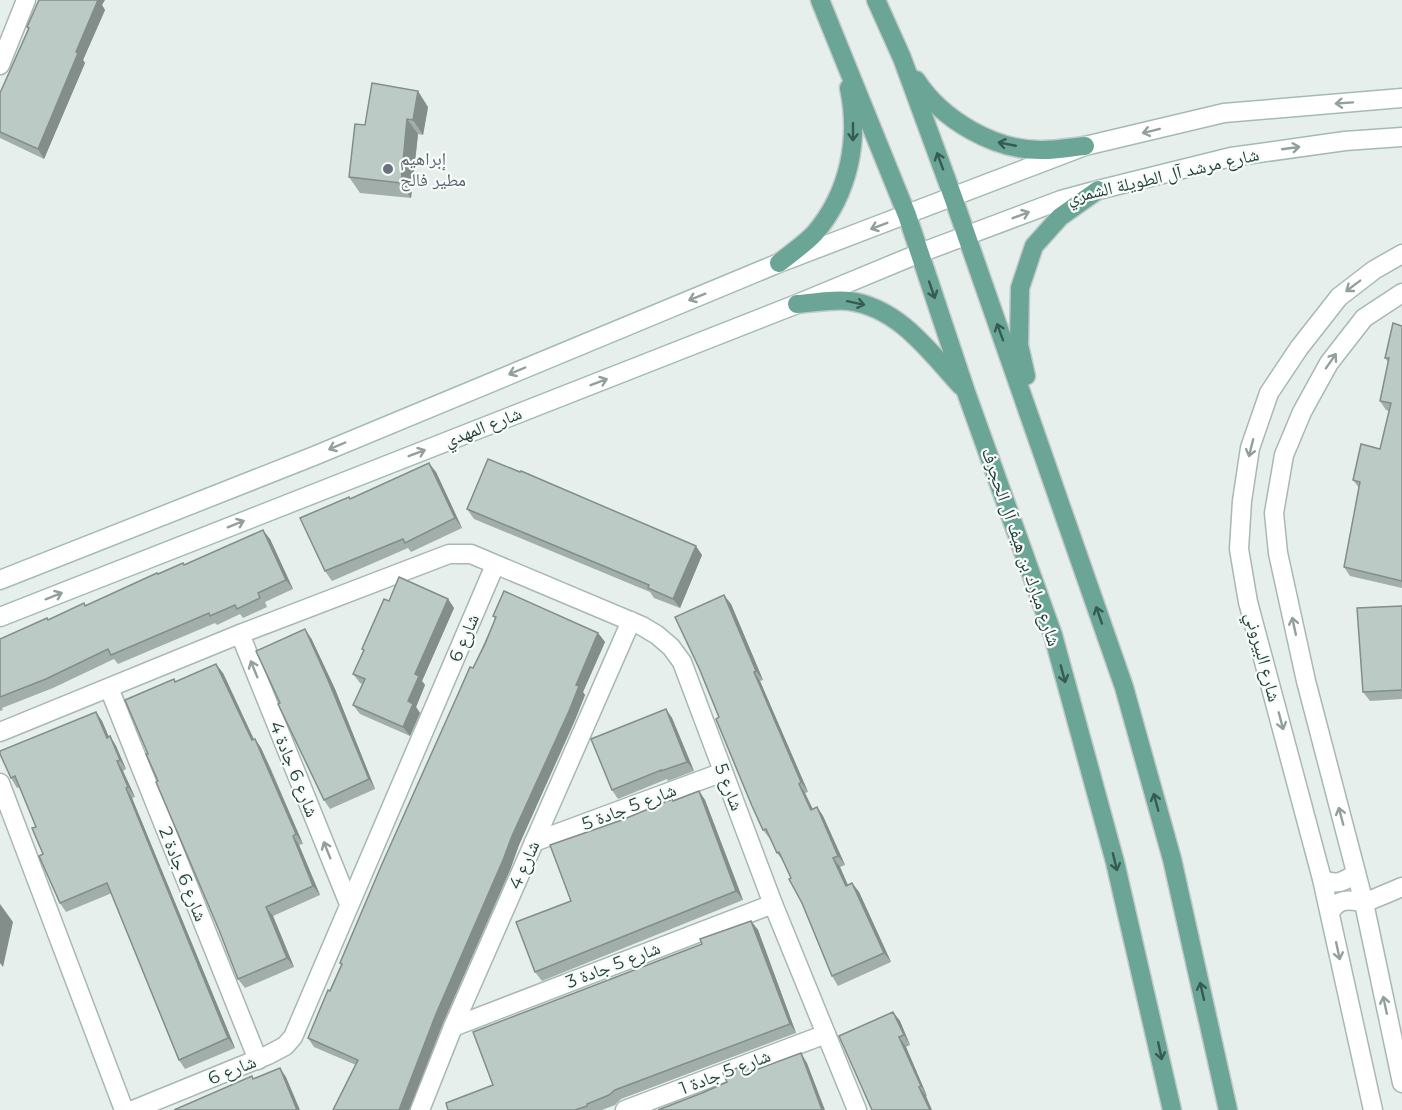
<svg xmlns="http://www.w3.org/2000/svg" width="1402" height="1110" font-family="Montserrat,'Noto Naskh Arabic',sans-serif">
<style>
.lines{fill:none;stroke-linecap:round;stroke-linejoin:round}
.minor-casing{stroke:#a8b8b2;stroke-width:21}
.tertiary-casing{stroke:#a8b8b2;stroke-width:21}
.secondary-casing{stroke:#a4bbb3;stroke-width:21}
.primary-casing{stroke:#c2cac8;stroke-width:21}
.minor{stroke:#fff;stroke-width:18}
.tertiary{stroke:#fff;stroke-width:18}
.secondary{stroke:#fff;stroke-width:18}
.primary{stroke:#6aa596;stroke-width:18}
.wall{fill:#a1aea9}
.shaded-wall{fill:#838d89}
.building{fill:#bbcac4;stroke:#838d89;stroke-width:1.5}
.oneway{stroke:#92a09c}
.oneway2{stroke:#365b51}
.worship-dot{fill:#6b7280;stroke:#f7fbf9;stroke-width:2}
.labels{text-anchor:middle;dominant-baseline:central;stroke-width:4.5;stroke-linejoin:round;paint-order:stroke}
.worship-label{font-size:18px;fill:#5b616d;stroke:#f7fbf9;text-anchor:start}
.street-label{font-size:18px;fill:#24423a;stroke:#f7fbf9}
</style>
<rect width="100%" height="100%" fill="#e6efeb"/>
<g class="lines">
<g class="minor-casing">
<g id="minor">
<path d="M0 65 26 0"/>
<path d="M240 634 349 904"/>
<path d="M109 688 258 1060"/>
<path d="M0 732 240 634 449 554H471L642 626 657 635 671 647 682 662 773 904 857 1110"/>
<path d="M0 783 124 1110"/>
<path d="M534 842 723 772"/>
<path d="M453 1027 773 904"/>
<path d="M133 1110 268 1055 285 1046 293 1037 495 565"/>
<path d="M420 1110 453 1027 631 621"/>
<path d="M625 1110 826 1034"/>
</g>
</g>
<g class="tertiary-casing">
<g id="tertiary">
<path d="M1402 293 1364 318 1329 363 1302 412 1284 455 1274 513 1278 553 1306 681 1364 903 1402 1083"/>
<path d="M1322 879C1336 886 1344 882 1356 873"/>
<path d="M1330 913C1337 898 1350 899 1364 903L1402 887"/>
<path d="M1373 1110 1322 879 1248 602 1239 549 1242 501 1250 448 1269 393 1299 348 1339 297 1374 270 1402 254"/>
</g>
</g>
<g class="secondary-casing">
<g id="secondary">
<path d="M0 580 314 456 779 263 1085 146 1224 113 1402 98"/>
<path d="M0 617 797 304 920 253 1061 200 1098 190 1231 157 1345 141 1402 137"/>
</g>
</g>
<g class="primary-casing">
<g id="primary">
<path d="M820 0 907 215 966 392 1053 635 1115 862 1172 1110"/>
<path d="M876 0 902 58 953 197 1124 687 1172 859 1228 1110"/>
<path d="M916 80C942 120 995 151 1043 150 1057 150 1072 147 1085 146"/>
<path d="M779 263C791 253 805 244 815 233 849 193 860 139 849 88"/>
<path d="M797 304C814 303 833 299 849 301 899 308 929 351 961 386"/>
<path d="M1026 376 1019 345 1020 288 1034 246 1060 217 1098 190"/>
</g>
</g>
<use href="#minor" class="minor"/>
<use href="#tertiary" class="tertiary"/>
<use href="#secondary" class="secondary"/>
<use href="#primary" class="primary"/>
</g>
<g class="wall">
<path d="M102 5 105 10 83 60 85 63 44 159 0 138V93L28 29 27 27Z"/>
<path d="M428 107 423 135 418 134 411 198 360 193 349 177 365 125Z"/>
<path d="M1402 326V588L1350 576 1344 567 1359 488 1353 480 1380 449 1389 411 1386 410 1380 401 1388 362 1385 358Z"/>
<path d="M436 472 462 528 411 552 408 548 332 581 325 571 350 499Z"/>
<path d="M467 509 702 555 680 608 654 598 650 592 474 519Z"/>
<path d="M270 539 293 589 265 602 267 607 243 618 240 614 217 625 215 623 118 664 114 659 53 688 2 708 3 710 0 711V639L86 605 158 574 185 565Z"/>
<path d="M448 599 454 608 422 681 425 685 416 707 420 713 410 736 360 714 353 705 362 684 360 683 353 674 364 651 362 649 389 601Z"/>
<path d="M731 604 763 680 760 681 808 792 805 793 813 809 817 807 823 816 845 865 840 867 848 885 852 883 859 892 891 962 838 986 832 976 791 878 784 862 777 853 771 839H770L763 830 699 668Z"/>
<path d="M1402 606V699L1370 701 1363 692Z"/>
<path d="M493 616 598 633 605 642 583 692 585 695 575 720 519 845 510 870 443 1023 409 1110H333L356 1065 314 1047 308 1038 341 965 340 963 495 619Z"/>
<path d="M311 638 335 689 375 789 330 809 324 800 280 703Z"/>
<path d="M223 673 254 739H255L261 748 271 769 303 844 299 845 320 895 273 916 294 967 245 988 238 979 219 930 158 781 148 754 174 679 175 682Z"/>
<path d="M666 709 672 718 694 771 668 781 667 779 618 799 612 790Z"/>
<path d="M96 712 102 721 109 737 110 736 116 746 126 769 123 771 135 797 132 798 235 1048 185 1069 179 1060 112 893 66 912 60 903 43 854 36 827 20 787 17 788 11 778Z"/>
<path d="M699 791 705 800 743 900 542 981 535 972 622 820 672 799 673 801Z"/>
<path d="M751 921 758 930 796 1033 621 1099 615 1105 602 1110H448L493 1085 702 944Z"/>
<path d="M893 1012 900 1021 910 1045 906 1047 927 1096 872 1110Z"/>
</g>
<g class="shaded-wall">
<path d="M96 0H105L102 5 105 10 83 60 85 63 44 159 38 149Z"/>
<path d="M418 91 428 107 423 135 413 120Z"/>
<path d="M407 119 418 134 411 198 401 183Z"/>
<path d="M429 463 436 472 462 528 455 518Z"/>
<path d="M263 530 270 539 293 589 286 580Z"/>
<path d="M696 546 702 555 680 608 673 599Z"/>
<path d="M724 595 731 604 763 680 756 671Z"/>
<path d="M448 599 454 608 422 681 425 685 416 707 420 713 410 736 403 727 408 701 415 674Z"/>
<path d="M305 629 311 638 335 689 375 789 369 779Z"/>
<path d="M598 633 605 642 583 692 585 695 575 720 519 845 510 870 443 1023 409 1110H399L436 1014Z"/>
<path d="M216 664 223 673 258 749 252 740Z"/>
<path d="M754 672 760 681 808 792 801 782Z"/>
<path d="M666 709 672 718 694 771 687 762Z"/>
<path d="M96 712 102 721 113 747 107 738Z"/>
<path d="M110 736 116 746 126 769 120 760Z"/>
<path d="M255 739 261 748 303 844 296 834Z"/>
<path d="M117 761 123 771 135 797 128 787Z"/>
<path d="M799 784 805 793 817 819 811 810Z"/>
<path d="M126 788 132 798 235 1048 228 1038Z"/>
<path d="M699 791 705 800 743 900 736 891Z"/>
<path d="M817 807 823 816 845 865 838 856Z"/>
<path d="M293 836 299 845 320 895 313 886Z"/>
<path d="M833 858 840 867 852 895 846 886Z"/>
<path d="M852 883 859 892 891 962 884 953Z"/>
<path d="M0 904 13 922 3 967 0 963Z"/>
<path d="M266 907 273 916 294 967 287 958Z"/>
<path d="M751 921 758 930 796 1033 790 1024Z"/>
<path d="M893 1012 900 1021 910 1045 904 1035Z"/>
<path d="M899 1037 906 1047 927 1096 921 1086Z"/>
<path d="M801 1053 807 1063 825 1110H822Z"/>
<path d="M280 1068 286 1077 300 1110H297Z"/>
<path d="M919 1087 926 1096 932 1110H930Z"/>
</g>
<g class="building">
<path d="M39 0H98L76 52 78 53 38 149 0 132V93L29 28 27 27Z"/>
<path d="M372 83 418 91 413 120 407 119 401 183 349 177 355 124 365 125Z"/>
<path d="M1393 323 1402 326V581L1344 567 1360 482 1353 480 1361 444 1380 449 1391 403 1380 401 1389 358H1385Z"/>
<path d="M488 459 520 472 521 471 696 546 673 599 648 588 649 585 467 509Z"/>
<path d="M429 463 455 518 405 543 403 539 325 571 300 518 349 497 350 499Z"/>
<path d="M263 530 286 580 258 593 260 598 237 609 235 605 210 616 209 613 111 655 108 649 46 679 0 697V639L47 618 48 620 84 603 85 606 157 573 158 574 183 563 184 565Z"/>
<path d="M399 577 448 599 415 674 419 676 408 701 413 704 403 727 353 705 365 679 353 674 364 650 362 649 384 599 389 601Z"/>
<path d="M504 591 598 633 576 685 579 686 569 711 512 836 503 860 436 1014 399 1110H333L358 1060 308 1038 328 990 330 991 342 964 340 963 382 864 459 692 470 667 473 668 485 644 496 617 493 616Z"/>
<path d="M724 595 756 671 754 672 801 782 799 784 811 810 817 807 838 856 833 858 846 886 852 883 884 953 832 976 802 903 789 879 791 878 779 852 777 853 766 829 763 830 752 806 716 719 719 717 699 668 675 617Z"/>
<path d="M1402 606V690L1363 692 1357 608Z"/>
<path d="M305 629 328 680 369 779 324 800 278 704 280 703 256 651Z"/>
<path d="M216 664 252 740 255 739 264 760 296 834 293 836 313 886 266 907 287 958 238 979 219 930 156 782 158 781 146 754H148L125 700 174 679 175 682Z"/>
<path d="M666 709 687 762 661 771V770L612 790 591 739Z"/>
<path d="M96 712 107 738 110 736 120 760 117 761 128 787 126 788 228 1038 179 1060 107 883 60 903 39 856 43 854 32 828 36 827 15 776 11 778 0 754V751Z"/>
<path d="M699 791 736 891 535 972 516 922 571 901 550 845 622 820 672 799 673 801Z"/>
<path d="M751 921 790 1024 615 1090 609 1095 587 1104V1106L575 1110H448L446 1103 493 1085 473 1032 702 944 700 939Z"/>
<path d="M893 1012 904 1035 899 1037 921 1086 919 1087 930 1110H872L839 1036Z"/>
<path d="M801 1053 822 1110H658L702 1093 727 1082 723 1073 746 1065 750 1072Z"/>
<path d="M280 1068 297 1110H174L252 1076 253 1079Z"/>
</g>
<defs><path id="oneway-shaft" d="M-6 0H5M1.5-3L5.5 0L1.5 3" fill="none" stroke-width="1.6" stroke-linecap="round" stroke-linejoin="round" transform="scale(1.5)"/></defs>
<g class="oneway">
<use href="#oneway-shaft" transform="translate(1344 103) rotate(176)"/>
<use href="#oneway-shaft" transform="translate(1151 131) rotate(166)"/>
<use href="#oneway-shaft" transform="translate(1291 148) rotate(-8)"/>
<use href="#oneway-shaft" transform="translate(1021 215) rotate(-21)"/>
<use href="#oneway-shaft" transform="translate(879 226) rotate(159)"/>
<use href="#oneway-shaft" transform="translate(1353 286) rotate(143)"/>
<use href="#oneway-shaft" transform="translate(697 297) rotate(158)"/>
<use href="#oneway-shaft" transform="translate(1331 361) rotate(-55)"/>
<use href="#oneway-shaft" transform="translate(517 371) rotate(157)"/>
<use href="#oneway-shaft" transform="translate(599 382) rotate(-21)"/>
<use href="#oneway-shaft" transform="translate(337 446) rotate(157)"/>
<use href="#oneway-shaft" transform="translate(1251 448) rotate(104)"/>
<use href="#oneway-shaft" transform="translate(417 453) rotate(-21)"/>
<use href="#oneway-shaft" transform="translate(236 524) rotate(-22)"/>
<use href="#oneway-shaft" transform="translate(54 596) rotate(-22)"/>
<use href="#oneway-shaft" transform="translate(1294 626) rotate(-102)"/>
<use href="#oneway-shaft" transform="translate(254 669) rotate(-112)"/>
<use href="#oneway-shaft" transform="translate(1281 721) rotate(75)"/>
<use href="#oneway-shaft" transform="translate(1341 816) rotate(-105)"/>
<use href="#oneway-shaft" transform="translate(327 850) rotate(-112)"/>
<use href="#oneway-shaft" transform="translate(1338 951) rotate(78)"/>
<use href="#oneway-shaft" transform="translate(1385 1005) rotate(-102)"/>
</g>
<g class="oneway2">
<use href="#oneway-shaft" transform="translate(853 132) rotate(90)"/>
<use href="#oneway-shaft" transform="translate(1007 144) rotate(-169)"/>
<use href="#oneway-shaft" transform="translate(940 161) rotate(-110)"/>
<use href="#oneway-shaft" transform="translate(932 290) rotate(71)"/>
<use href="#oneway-shaft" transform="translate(856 303) rotate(12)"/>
<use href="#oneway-shaft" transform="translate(1000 332) rotate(-110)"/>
<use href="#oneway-shaft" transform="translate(1099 615) rotate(-109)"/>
<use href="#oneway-shaft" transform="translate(1063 674) rotate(75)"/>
<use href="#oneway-shaft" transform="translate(1156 802) rotate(-105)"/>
<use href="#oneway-shaft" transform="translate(1115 862) rotate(76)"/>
<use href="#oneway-shaft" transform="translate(1202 991) rotate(-103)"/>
<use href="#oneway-shaft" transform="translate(1160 1051) rotate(78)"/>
</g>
<circle class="worship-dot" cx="388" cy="169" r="6"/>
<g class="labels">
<g class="worship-label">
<text x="400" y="159">إبراهيم<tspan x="400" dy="21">مطير فالح</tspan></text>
</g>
<g class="street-label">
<text transform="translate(1163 176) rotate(-13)">شارع مرشد آل الطويلة الشمري</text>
<text transform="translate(483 427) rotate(-21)">شارع المهدي</text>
<text transform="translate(1021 547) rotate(71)">شارع مبارك بن هيف آل الحجرف</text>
<text transform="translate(464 638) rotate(-67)">شارع 6</text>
<text transform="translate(1263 657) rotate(75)">شارع البيروني</text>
<text transform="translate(294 769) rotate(68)">شارع 6 جادة 4</text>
<text transform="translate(729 787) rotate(69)">شارع 5</text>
<text transform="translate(629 807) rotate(-21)">شارع 5 جادة 5</text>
<text transform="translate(524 865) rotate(-66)">شارع 4</text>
<text transform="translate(183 874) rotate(68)">شارع 6 جادة 2</text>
<text transform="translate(613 965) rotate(-21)">شارع 5 جادة 3</text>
<text transform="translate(232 1070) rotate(-22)">شارع 6</text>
<text transform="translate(725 1072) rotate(-21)">شارع 5 جادة 1</text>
</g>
</g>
</svg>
